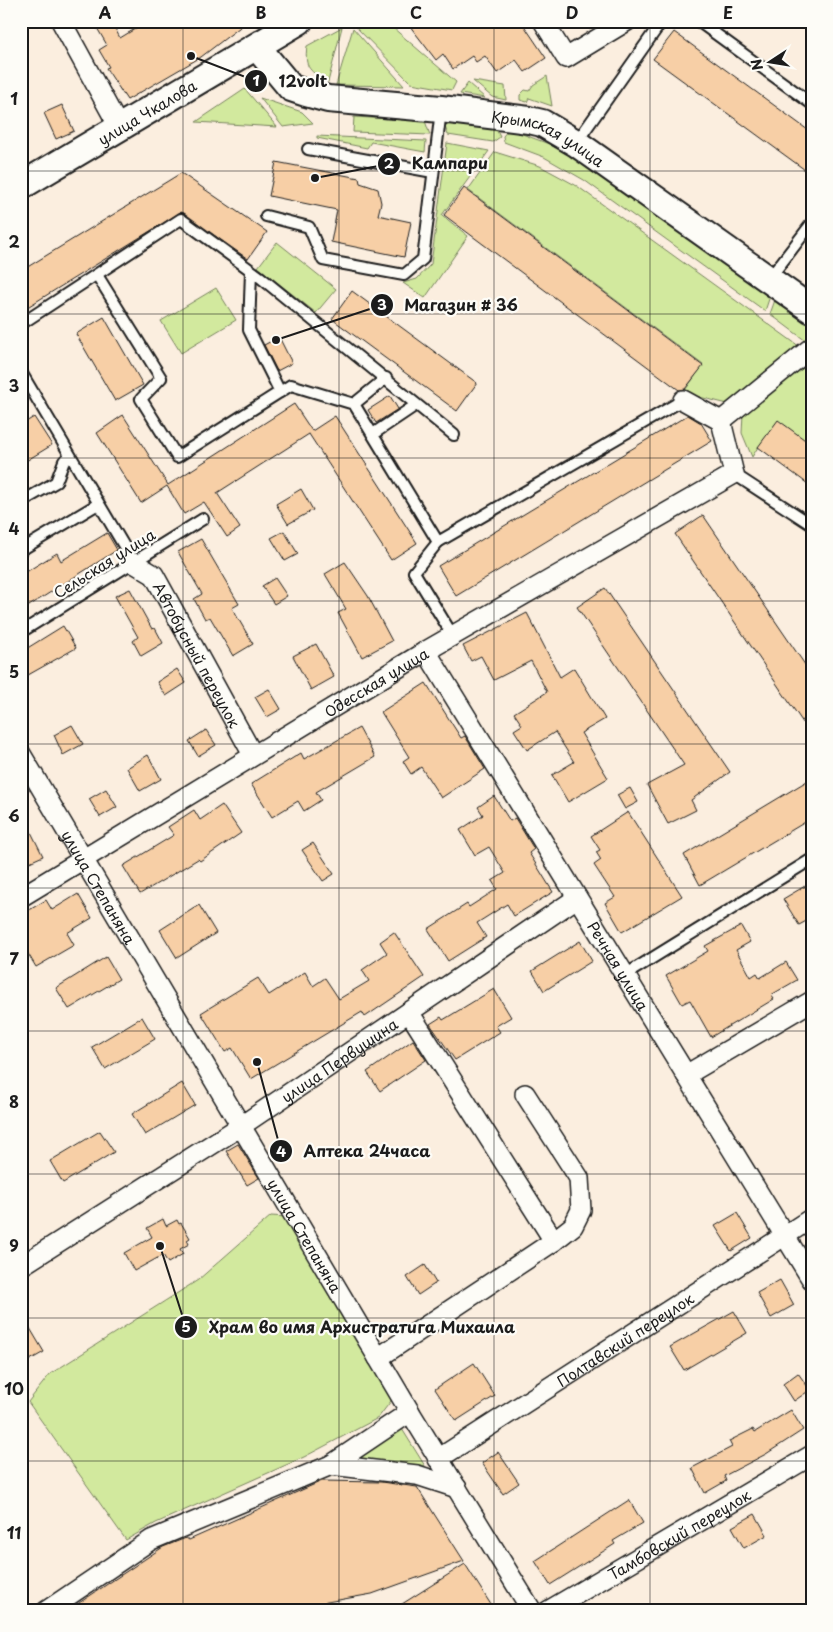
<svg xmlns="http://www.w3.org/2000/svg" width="833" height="1632" font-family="'Playpen Sans',sans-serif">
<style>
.green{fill:#d2e99e;stroke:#77825d}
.building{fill:#f7cfa6;stroke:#1c1c1c}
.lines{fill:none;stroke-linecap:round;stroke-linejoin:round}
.service-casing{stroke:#1c1c1c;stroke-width:14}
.minor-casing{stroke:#1c1c1c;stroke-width:22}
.secondary-casing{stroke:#1c1c1c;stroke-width:30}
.service{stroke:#fdfcf7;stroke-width:10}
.minor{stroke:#fdfcf7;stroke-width:19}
.secondary{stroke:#fdfcf7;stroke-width:26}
.grid{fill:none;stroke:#1c1c1c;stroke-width:1;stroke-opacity:0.55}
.labels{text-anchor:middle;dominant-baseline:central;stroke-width:4.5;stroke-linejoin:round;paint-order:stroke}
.street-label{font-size:15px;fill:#1c1c1c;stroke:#fdfcf7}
.leader{fill:none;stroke:#1c1c1c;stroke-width:2}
.callout-dot{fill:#1c1c1c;stroke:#fdfcf7;stroke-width:2}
.mark-label{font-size:15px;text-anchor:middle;font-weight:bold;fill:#fff}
.callout-label{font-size:16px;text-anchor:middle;font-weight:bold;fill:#1c1c1c;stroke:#fdfcf7;stroke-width:4.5;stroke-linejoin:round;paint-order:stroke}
.neatline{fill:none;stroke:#1c1c1c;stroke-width:2}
.grid-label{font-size:16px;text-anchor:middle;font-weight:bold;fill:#1c1c1c}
</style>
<rect width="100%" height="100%" fill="#fbeedf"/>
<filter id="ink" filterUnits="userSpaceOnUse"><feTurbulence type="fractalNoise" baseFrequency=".02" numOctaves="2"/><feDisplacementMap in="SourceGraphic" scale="10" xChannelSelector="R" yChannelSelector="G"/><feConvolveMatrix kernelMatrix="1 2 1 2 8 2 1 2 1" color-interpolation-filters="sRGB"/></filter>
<g filter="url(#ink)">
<g class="green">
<path d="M385 21 456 82 452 90 411 83 351 22Z"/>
<path d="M342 27 328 82C310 71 304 69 307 46Z"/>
<path d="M353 28 404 86 336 85Z"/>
<path d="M547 76 552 106 529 98 527 102 520 100V95L525 90 529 91 533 85Z"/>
<path d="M473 81 505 86 506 100 492 97Z"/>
<path d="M468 83 485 98 460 94Z"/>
<path d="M245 89 277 127 196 122Z"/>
<path d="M260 98 302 112 313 123 283 127Z"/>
<path d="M354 117 425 121 430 135 353 132Z"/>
<path d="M453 122 496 129 500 137 493 142 448 135 445 127Z"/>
<path d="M509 129 549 144 588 165 770 296 765 311 584 180 544 157 504 142 503 136Z"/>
<path d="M317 136 426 141 425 152 371 142 367 148 317 138Z"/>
<path d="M447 143 489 151 442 215 468 236 425 298 403 283 417 279 431 264Z"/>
<path d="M495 152 540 166 577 186 803 349 732 405 683 393 703 365 468 190Z"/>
<path d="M277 242 336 289 316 313 258 267Z"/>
<path d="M216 288 236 320 181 353 161 321Z"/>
<path d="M775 300 812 326 810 344 770 314Z"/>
<path d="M812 366V445L758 447 752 457 742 433 743 413 798 370Z"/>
<path d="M271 1216 287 1217 392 1390 391 1401 378 1418 304 1457 156 1523 126 1540 28 1402 50 1374 198 1280Z"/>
<path d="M402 1429 425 1466 352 1459Z"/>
</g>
<g class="building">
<path d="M93 21H111L120 38 148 21H248L201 57 127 100 106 68 109 67 99 50 107 45Z"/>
<path d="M406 21H521L546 58 525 72 516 60 497 73 485 56 476 62 472 56 453 69 443 54 436 60Z"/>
<path d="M674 32 812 133V175L653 59Z"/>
<path d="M62 105 74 131 56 139 44 113Z"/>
<path d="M276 162 359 178 360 183 378 189 381 203 378 215 411 222 404 257 331 242 337 210 269 196Z"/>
<path d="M181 173 267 232 248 259 181 212 21 311V271Z"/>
<path d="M464 188 703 366 685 389 679 390 444 215Z"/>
<path d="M352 291 477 383 457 411 332 319Z"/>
<path d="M104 317 143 385 115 401 76 334Z"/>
<path d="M279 337 292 363 277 371 264 345Z"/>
<path d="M390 396 398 409 376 423 368 410Z"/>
<path d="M294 404 312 431 335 416 417 543 391 560 309 434 217 493 240 528 227 537 204 502 184 514 167 486 141 503 97 433 123 415 168 485Z"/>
<path d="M688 415 701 423 712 441 456 596 438 566Z"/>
<path d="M34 417 52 445 21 464V425Z"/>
<path d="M778 420 812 445V487L758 447Z"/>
<path d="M301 489 313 510 288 524 276 504Z"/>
<path d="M703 515 812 675V736L675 534Z"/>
<path d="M284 531 298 554 285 561 271 538Z"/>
<path d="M107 533 117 550 21 611V575L57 553 61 561Z"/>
<path d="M201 539 239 604 232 608 253 644 233 656 210 617 205 619 194 599 202 594 178 552Z"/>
<path d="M345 562 368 596 392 641 362 657 338 613 346 609 325 574Z"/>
<path d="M275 578 287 596 274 604 262 586Z"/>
<path d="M605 588 730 772 691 800 696 810 668 824 647 785 684 765 577 607Z"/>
<path d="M130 589 152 629 155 628 163 643 141 656 133 641 138 637 115 596Z"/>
<path d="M527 613 560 677 574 668 605 719 581 733 608 778 568 802 552 775 574 762 555 732 527 750 514 730 522 725 514 713 547 692 531 661 494 680 481 656 471 661 463 646Z"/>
<path d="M63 626 76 648 21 679V652Z"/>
<path d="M316 644 334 677 311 690 293 656Z"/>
<path d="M177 669 186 683 166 696 157 682Z"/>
<path d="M426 683 461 738 465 736 485 769 441 798 421 767 411 774 403 761 409 757 381 712Z"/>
<path d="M269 689 281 709 267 717 255 697Z"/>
<path d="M72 725 83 744 63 755 54 735Z"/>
<path d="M359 728 375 757 316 792 321 800 304 811 298 801 272 817 251 784 301 753 304 759Z"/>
<path d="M206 730 216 745 198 756 189 741Z"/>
<path d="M148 755 161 779 140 791 127 768Z"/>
<path d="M812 778V818L700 885 684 855Z"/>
<path d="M630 788 638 802 625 809 617 795Z"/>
<path d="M106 789 117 807 100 817 89 799Z"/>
<path d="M494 796 510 821 515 818 534 849 529 853 553 892 514 916 507 904 477 923 486 937 448 961 428 929 467 904 469 907 497 889 492 881 505 873 489 847 475 855 460 830 483 815 478 807Z"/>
<path d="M222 805 241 833 200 861 198 859 140 894 123 866 174 835 168 827 194 810 200 820Z"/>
<path d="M21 812 43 856 25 864 21 856Z"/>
<path d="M628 812 682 896 622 932 605 903 615 897 594 865 601 860 596 852 600 850 591 836Z"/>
<path d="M313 843 334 874 323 881 302 850Z"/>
<path d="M805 886 812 897V918L799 925 783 899Z"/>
<path d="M78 894 92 918 67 933 74 945 36 967 21 942V915L46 900 52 910Z"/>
<path d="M199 905 216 933 177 958 160 930Z"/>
<path d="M741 926 750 942 736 950 751 977 757 973 760 978 786 962 797 980 771 995 774 999 711 1037 690 1000 682 1004 666 976 708 951 705 946Z"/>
<path d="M394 932 424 977 365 1017 362 1012 251 1079 232 1048 225 1052 201 1013 258 978 269 995 305 972 313 986 325 978 339 999 369 981 362 970 387 953 380 942Z"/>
<path d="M580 941 592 961 544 991 532 971Z"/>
<path d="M106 957 119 979 69 1009 56 988Z"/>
<path d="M494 989 511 1017 496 1026 500 1032 455 1060 430 1024 441 1017 443 1020Z"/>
<path d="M142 1017 155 1039 105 1069 92 1047Z"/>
<path d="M413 1040 426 1060 380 1091 367 1072Z"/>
<path d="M182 1083 195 1105 145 1135 132 1114Z"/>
<path d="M100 1131 114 1152 63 1183 50 1161Z"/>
<path d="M238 1144 259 1178 247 1185 226 1151Z"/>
<path d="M737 1213 752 1238 731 1251 715 1226Z"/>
<path d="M163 1219 166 1226 177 1220 179 1224 181 1223 190 1238 187 1240 189 1244 180 1249 183 1254 168 1263 163 1255 134 1271 124 1253 152 1237 147 1228Z"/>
<path d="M425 1265 436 1283 418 1295 407 1277Z"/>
<path d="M780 1280 794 1305 771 1318 757 1293Z"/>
<path d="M734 1311 747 1333 684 1370 670 1347Z"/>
<path d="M21 1313 44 1352 21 1365Z"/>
<path d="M474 1363 495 1396 456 1421 435 1389Z"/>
<path d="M798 1373 810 1390 794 1401 783 1384Z"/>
<path d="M791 1410 803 1430 766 1454 724 1476 726 1481 705 1493 692 1468 732 1447 729 1441 753 1429 755 1432Z"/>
<path d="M498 1452 519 1483 503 1494 482 1463Z"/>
<path d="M322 1481 381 1482 417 1487 464 1561 372 1594 316 1604 329 1611H67L163 1547 186 1538 189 1540Z"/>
<path d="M629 1500 643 1523 613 1541 615 1544 550 1585 535 1561Z"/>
<path d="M755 1514 767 1535 744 1548 732 1527Z"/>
<path d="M465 1564 495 1611H391Z"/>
</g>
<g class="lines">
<g class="service-casing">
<g id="service">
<path d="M698 21 812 104"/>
<path d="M576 143 662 21"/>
<path d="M308 149 433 172"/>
<path d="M266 216 309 227 323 260 404 275 423 259 441 110"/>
<path d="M251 271 249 330 280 392"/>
<path d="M97 275 161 378 141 399 177 457 291 385 354 404 438 542 683 400"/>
<path d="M769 279 812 223"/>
<path d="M21 324 181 219 260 277 454 435"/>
<path d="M21 372 134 563"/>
<path d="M354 404 386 378"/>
<path d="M373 434 416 405"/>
<path d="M734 474 812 525"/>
<path d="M21 502 56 482 64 461 70 457"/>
<path d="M438 542 414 572 453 636"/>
<path d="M21 550 98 504"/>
<path d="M21 632 203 519"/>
<path d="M625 975 812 859"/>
</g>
</g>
<g class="minor-casing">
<g id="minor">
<path d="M61 21 119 127"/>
<path d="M543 21 566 58 627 21"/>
<path d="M721 421 812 347"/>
<path id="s1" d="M134 563 154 575 253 755"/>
<path id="s2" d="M426 651 812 1280"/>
<path id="s3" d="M21 754 410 1412 532 1611"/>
<path id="s4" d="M21 897 426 651 734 474 721 421 683 400"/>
<path d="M686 1075 812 1001"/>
<path d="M525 1094 579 1178 581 1210 573 1226 554 1241"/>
<path id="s5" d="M21 1266 241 1126 577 898"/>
<path d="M378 1358 554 1241 409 1012"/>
<path id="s6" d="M438 1459 812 1218"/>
<path d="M331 1465 410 1412"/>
<path d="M46 1611 151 1540 331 1465 417 1475 457 1488"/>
<path id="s7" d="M548 1611 812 1455"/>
</g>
</g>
<g class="secondary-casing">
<g id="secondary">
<path id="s8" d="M257 47 291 88 306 93 328 99 441 109 529 120 542 123 576 143 812 310"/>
<path id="s9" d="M21 186 299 21"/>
</g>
</g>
<use href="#service" class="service"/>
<use href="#minor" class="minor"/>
<use href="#secondary" class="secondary"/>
</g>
</g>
<path class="grid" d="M183 21V1611M339 21V1611M494 21V1611M650 21V1611M21 171H812M21 314H812M21 458H812M21 601H812M21 744H812M21 888H812M21 1031H812M21 1174H812M21 1318H812M21 1461H812"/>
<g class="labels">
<g class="street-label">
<text stroke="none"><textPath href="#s9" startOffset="146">улица Чкалова</textPath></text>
<text stroke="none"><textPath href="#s8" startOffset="318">Крымская улица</textPath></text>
<text transform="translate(104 563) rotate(-32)">Сельская улица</text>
<text stroke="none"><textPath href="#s1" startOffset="114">Автобусный переулок</textPath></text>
<text stroke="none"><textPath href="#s4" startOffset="415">Одесская улица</textPath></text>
<text stroke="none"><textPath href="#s3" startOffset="154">улица Степаняна</textPath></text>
<text stroke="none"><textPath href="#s2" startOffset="369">Речная улица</textPath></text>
<text stroke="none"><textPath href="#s5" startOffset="379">улица Первушина</textPath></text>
<text stroke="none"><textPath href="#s3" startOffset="559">улица Степаняна</textPath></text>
<text stroke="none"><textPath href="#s6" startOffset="222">Полтавский переулок</textPath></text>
<text stroke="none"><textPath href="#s7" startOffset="152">Тамбовский переулок</textPath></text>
</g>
</g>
<path class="leader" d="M191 56L256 81M315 178L389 164M276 340L382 305M257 1062L281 1151M160 1246L186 1327"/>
<g class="callout-dot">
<circle cx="191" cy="56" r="5"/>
<circle cx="315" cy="178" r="5"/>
<circle cx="276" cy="340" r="5"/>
<circle cx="257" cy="1062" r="5"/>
<circle cx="160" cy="1246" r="5"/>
<circle cx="256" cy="81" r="12"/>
<circle cx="389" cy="164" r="12"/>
<circle cx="382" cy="305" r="12"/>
<circle cx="281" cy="1151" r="12"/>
<circle cx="186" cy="1327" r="12"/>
</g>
<g class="mark-label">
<text x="256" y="86">1</text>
<text x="389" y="169">2</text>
<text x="382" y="310">3</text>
<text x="281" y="1157">4</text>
<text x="186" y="1332">5</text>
</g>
<g class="callout-label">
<text x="303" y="87">12volt</text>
<text x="450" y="169">Кампари</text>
<text x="461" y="311">Магазин # 36</text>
<text x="367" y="1157">Аптека 24часа</text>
<text x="362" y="1333">Храм во имя Архистратига Михаила</text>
</g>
<rect width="833" height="1632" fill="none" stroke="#fdfcf7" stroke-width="55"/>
<g transform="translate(770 62) rotate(258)" stroke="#fdfcf7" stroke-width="4" paint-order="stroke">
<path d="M0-4L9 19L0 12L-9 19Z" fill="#1c1c1c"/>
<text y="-8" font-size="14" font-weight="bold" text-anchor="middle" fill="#1c1c1c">N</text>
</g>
<rect x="28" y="28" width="778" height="1576" class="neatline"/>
<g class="grid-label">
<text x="105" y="19">A</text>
<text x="261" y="19">B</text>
<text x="416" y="19">C</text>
<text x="572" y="19">D</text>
<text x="728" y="19">E</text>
<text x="14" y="105">1</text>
<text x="14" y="248">2</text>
<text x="14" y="392">3</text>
<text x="14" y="535">4</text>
<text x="14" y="678">5</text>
<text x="14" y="822">6</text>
<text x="14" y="965">7</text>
<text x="14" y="1108">8</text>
<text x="14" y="1252">9</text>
<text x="14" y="1395">10</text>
<text x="14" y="1539">11</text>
</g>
</svg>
